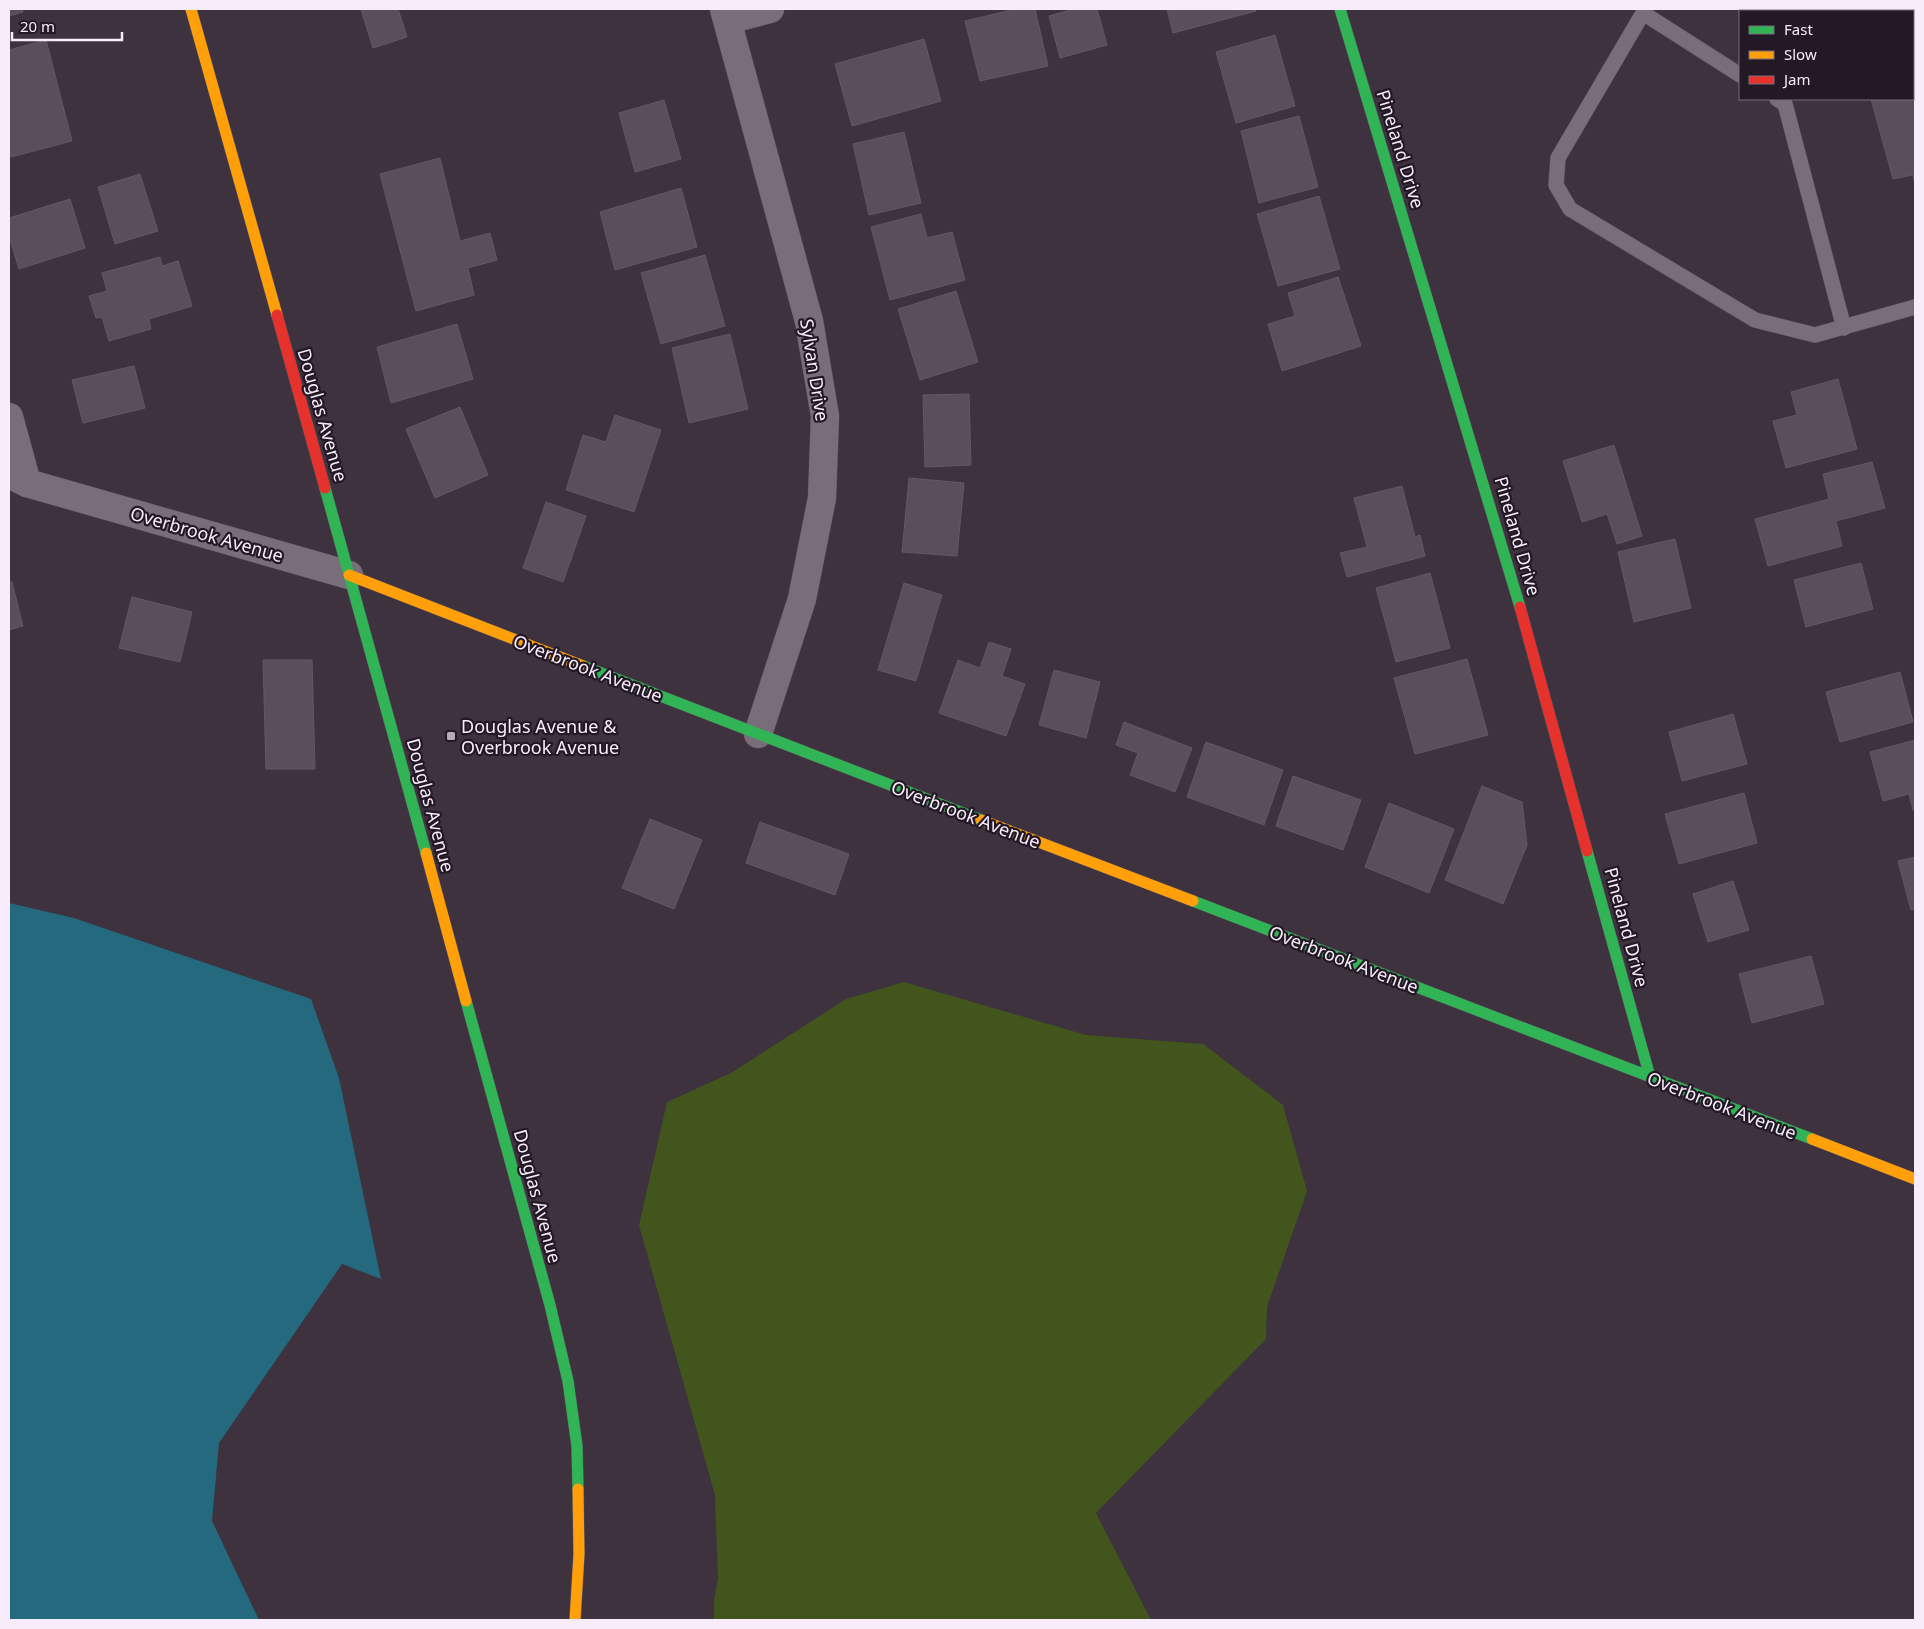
<svg xmlns="http://www.w3.org/2000/svg" width="1924" height="1629" font-family="'Noto Sans',sans-serif">
<style>
.green{fill:#41551d}
.water{fill:#24697d}
.building{fill:#5a4d5c;stroke:#625963}
.lines{fill:none;stroke-linecap:round;stroke-linejoin:round}
.lane-casing{stroke:#5a515c;stroke-width:16}
.street-casing{stroke:#5a515c;stroke-width:29}
.fast-casing{stroke:#5a515c;stroke-width:12}
.slow-casing{stroke:#5a515c;stroke-width:12}
.jam-casing{stroke:#5a515c;stroke-width:12}
.lane{stroke:#786e79;stroke-width:15}
.street{stroke:#786e79;stroke-width:28}
.fast{stroke:#30b455;stroke-width:11}
.slow{stroke:#ff9f0a;stroke-width:11}
.jam{stroke:#e5322d;stroke-width:11}
.poi-dot{fill:#b7aab8;stroke:#221924;stroke-width:2}
.labels{text-anchor:middle;dominant-baseline:central;stroke-width:4.5;stroke-linejoin:round;paint-order:stroke}
.street-label{font-size:18px;fill:#f8ebfa;stroke:#221924}
.poi-label{font-size:18px;fill:#f8ebfa;stroke:#221924;text-anchor:start}
</style>
<rect width="100%" height="100%" fill="#3d323e"/>
<path class="green" d="M904 982 1086 1035 1203 1044 1283 1105 1307 1191 1267 1307 1266 1339 1096 1513 1151 1620H714V1600L718 1578 715 1495 639 1225 667 1102 731 1073 846 999Z"/>
<path class="water" d="M9 903 74 918 311 999 339 1078 381 1279 342 1264 219 1443 212 1521 259 1620H9Z"/>
<g class="building">
<path d="M9 9H22L23 12 9 16Z"/>
<path d="M361 9H398L407 37 373 48Z"/>
<path d="M1016 9H1035L1048 66 980 81 965 21Z"/>
<path d="M1074 9H1097L1107 45 1060 58 1049 16Z"/>
<path d="M1167 9H1255L1256 11 1173 33Z"/>
<path d="M1834 9H1915V185L1913 175 1893 179 1871 99H1913V11H1838Z"/>
<path d="M1275 35 1295 106 1236 123 1216 52Z"/>
<path d="M924 39 941 101 852 126 835 64Z"/>
<path d="M46 40 72 141 11 157 9 149V50Z"/>
<path d="M664 100 681 159 635 172 619 113Z"/>
<path d="M1299 116 1318 187 1259 203 1241 131Z"/>
<path d="M904 132 921 203 869 215 853 144Z"/>
<path d="M440 158 460 241 490 233 497 260 468 268 474 295 416 311 380 174Z"/>
<path d="M140 174 158 231 115 244 98 187Z"/>
<path d="M681 188 697 247 615 270 600 212Z"/>
<path d="M1319 196 1340 269 1278 286 1257 214Z"/>
<path d="M70 199 85 248 19 269 9 236V218Z"/>
<path d="M921 214 927 238 952 232 965 280 890 300 871 227Z"/>
<path d="M705 255 725 326 661 344 641 273Z"/>
<path d="M160 257 162 266 178 261 192 306 149 319 151 329 109 341 102 317 96 318 89 296 107 291 102 273Z"/>
<path d="M1338 277 1361 346 1282 371 1268 324 1295 316 1288 293Z"/>
<path d="M956 291 978 362 920 380 898 309Z"/>
<path d="M457 324 473 379 391 403 377 347Z"/>
<path d="M730 334 748 409 689 423 672 348Z"/>
<path d="M134 366 145 408 83 423 72 380Z"/>
<path d="M1838 379 1857 449 1786 468 1773 421 1797 415 1791 392Z"/>
<path d="M969 394 971 465 925 467 923 395Z"/>
<path d="M460 407 488 475 435 498 406 429Z"/>
<path d="M615 415 661 430 634 512 566 490 583 435 606 442Z"/>
<path d="M1614 445 1642 536 1617 544 1607 514 1582 522 1563 461Z"/>
<path d="M1872 462 1885 508 1836 521 1842 546 1768 566 1755 519 1829 499 1823 474Z"/>
<path d="M909 478 964 483 957 556 902 552Z"/>
<path d="M1402 486 1415 537 1420 535 1425 556 1347 577 1340 553 1367 547 1354 498Z"/>
<path d="M546 502 586 516 563 582 523 568Z"/>
<path d="M1675 539 1691 608 1634 622 1618 552Z"/>
<path d="M1861 563 1873 609 1806 627 1794 580Z"/>
<path d="M1430 573 1450 648 1396 662 1376 588Z"/>
<path d="M9 582H12L23 626 9 630Z"/>
<path d="M904 583 942 595 916 681 878 670Z"/>
<path d="M132 597 192 612 180 662 119 648Z"/>
<path d="M989 642 1011 649 1002 676 1025 684 1006 736 939 713 958 660 980 668Z"/>
<path d="M1467 659 1488 735 1415 754 1394 678Z"/>
<path d="M263 660H312L315 769H266Z"/>
<path d="M1054 670 1100 682 1086 738 1039 725Z"/>
<path d="M1900 672 1913 722 1840 742 1826 692Z"/>
<path d="M1733 714 1747 764 1682 781 1669 732Z"/>
<path d="M1124 722 1192 748 1175 792 1130 775 1138 753 1116 745Z"/>
<path d="M1915 740V810H1913L1909 794 1883 801 1870 752Z"/>
<path d="M1206 742 1283 770 1264 825 1187 797Z"/>
<path d="M1293 776 1361 800 1343 850 1276 826Z"/>
<path d="M1482 786 1522 802 1527 845 1503 904 1445 880Z"/>
<path d="M1744 793 1757 843 1679 864 1665 814Z"/>
<path d="M1389 803 1454 829 1429 893 1365 867Z"/>
<path d="M650 819 702 840 674 909 622 888Z"/>
<path d="M760 822 849 854 835 895 746 863Z"/>
<path d="M1915 857V909L1911 910 1898 861Z"/>
<path d="M1733 881 1749 930 1708 942 1693 894Z"/>
<path d="M1811 956 1824 1004 1752 1023 1739 974Z"/>
</g>
<g class="lines">
<g class="lane-casing">
<g id="lane">
<path d="M1740 75 1643 13 1558 158 1556 185 1570 209 1755 320 1815 335 1915 307"/>
<path d="M1777 99 1785 104 1844 328"/>
</g>
</g>
<g class="street-casing">
<g id="street">
<path d="M724 9 809 321 825 416 822 498 802 599 758 734"/>
<path d="M728 20 770 9"/>
<path d="M9 417 27 483"/>
<path d="M9 474 27 483 349 575"/>
</g>
</g>
<g class="fast-casing">
<g id="fast">
<path d="M1340 9 1520 607"/>
<path d="M325 488 426 853"/>
<path d="M583 666 981 820"/>
<path d="M1587 851 1650 1077"/>
<path d="M1193 901 1812 1139"/>
<path d="M466 1001 550 1305 568 1381 577 1446 578 1489"/>
</g>
</g>
<g class="slow-casing">
<g id="slow">
<path d="M191 9 277 315"/>
<path d="M349 575 583 666"/>
<path d="M981 820 1193 901"/>
<path d="M426 853 466 1001"/>
<path d="M1812 1139 1915 1179"/>
<path d="M575 1620 579 1554 578 1489"/>
</g>
</g>
<g class="jam-casing">
<g id="jam">
<path d="M277 315 325 488"/>
<path d="M1520 607 1587 851"/>
</g>
</g>
<use href="#lane" class="lane"/>
<use href="#street" class="street"/>
<use href="#fast" class="fast"/>
<use href="#slow" class="slow"/>
<use href="#jam" class="jam"/>
</g>
<rect class="poi-dot" x="446" y="731" width="10" height="10" rx="2.5"/>
<g class="labels">
<g class="street-label">
<text transform="translate(1401 149) rotate(73)">Pineland Drive</text>
<text transform="translate(815 370) rotate(81)">Sylvan Drive</text>
<text transform="translate(323 415) rotate(74)">Douglas Avenue</text>
<text transform="translate(207 534) rotate(16)">Overbrook Avenue</text>
<text transform="translate(1518 536) rotate(74)">Pineland Drive</text>
<text transform="translate(588 668) rotate(21)">Overbrook Avenue</text>
<text transform="translate(431 805) rotate(75)">Douglas Avenue</text>
<text transform="translate(966 814) rotate(21)">Overbrook Avenue</text>
<text transform="translate(1627 927) rotate(75)">Pineland Drive</text>
<text transform="translate(1344 959) rotate(21)">Overbrook Avenue</text>
<text transform="translate(1722 1105) rotate(21)">Overbrook Avenue</text>
<text transform="translate(538 1196) rotate(75)">Douglas Avenue</text>
</g>
<g class="poi-label">
<text x="461" y="726">Douglas Avenue &amp;<tspan x="461" dy="21">Overbrook Avenue</tspan></text>
</g>
</g>
<rect width="1924" height="1629" fill="none" stroke="#f8ebfa" stroke-width="20"/>
<rect x="1739" y="10" width="175" height="90" fill="#221924" stroke="#786d7a"/>
<rect x="1749" y="26" width="25" height="8" fill="#30b455" stroke="#786d7a"/>
<text x="1784" y="35" font-size="15" fill="#f8ebfa">Fast</text>
<rect x="1749" y="51" width="25" height="8" fill="#ff9f0a" stroke="#786d7a"/>
<text x="1784" y="60" font-size="15" fill="#f8ebfa">Slow</text>
<rect x="1749" y="76" width="25" height="8" fill="#e5322d" stroke="#786d7a"/>
<text x="1784" y="85" font-size="15" fill="#f8ebfa">Jam</text>
<path d="M12 32v8h110v-8" fill="none" stroke="#f8ebfa" stroke-width="2.5"/>
<text x="20" y="32" font-size="15" fill="#f8ebfa" stroke="#221924" stroke-width="4" paint-order="stroke">20 m</text>
</svg>
